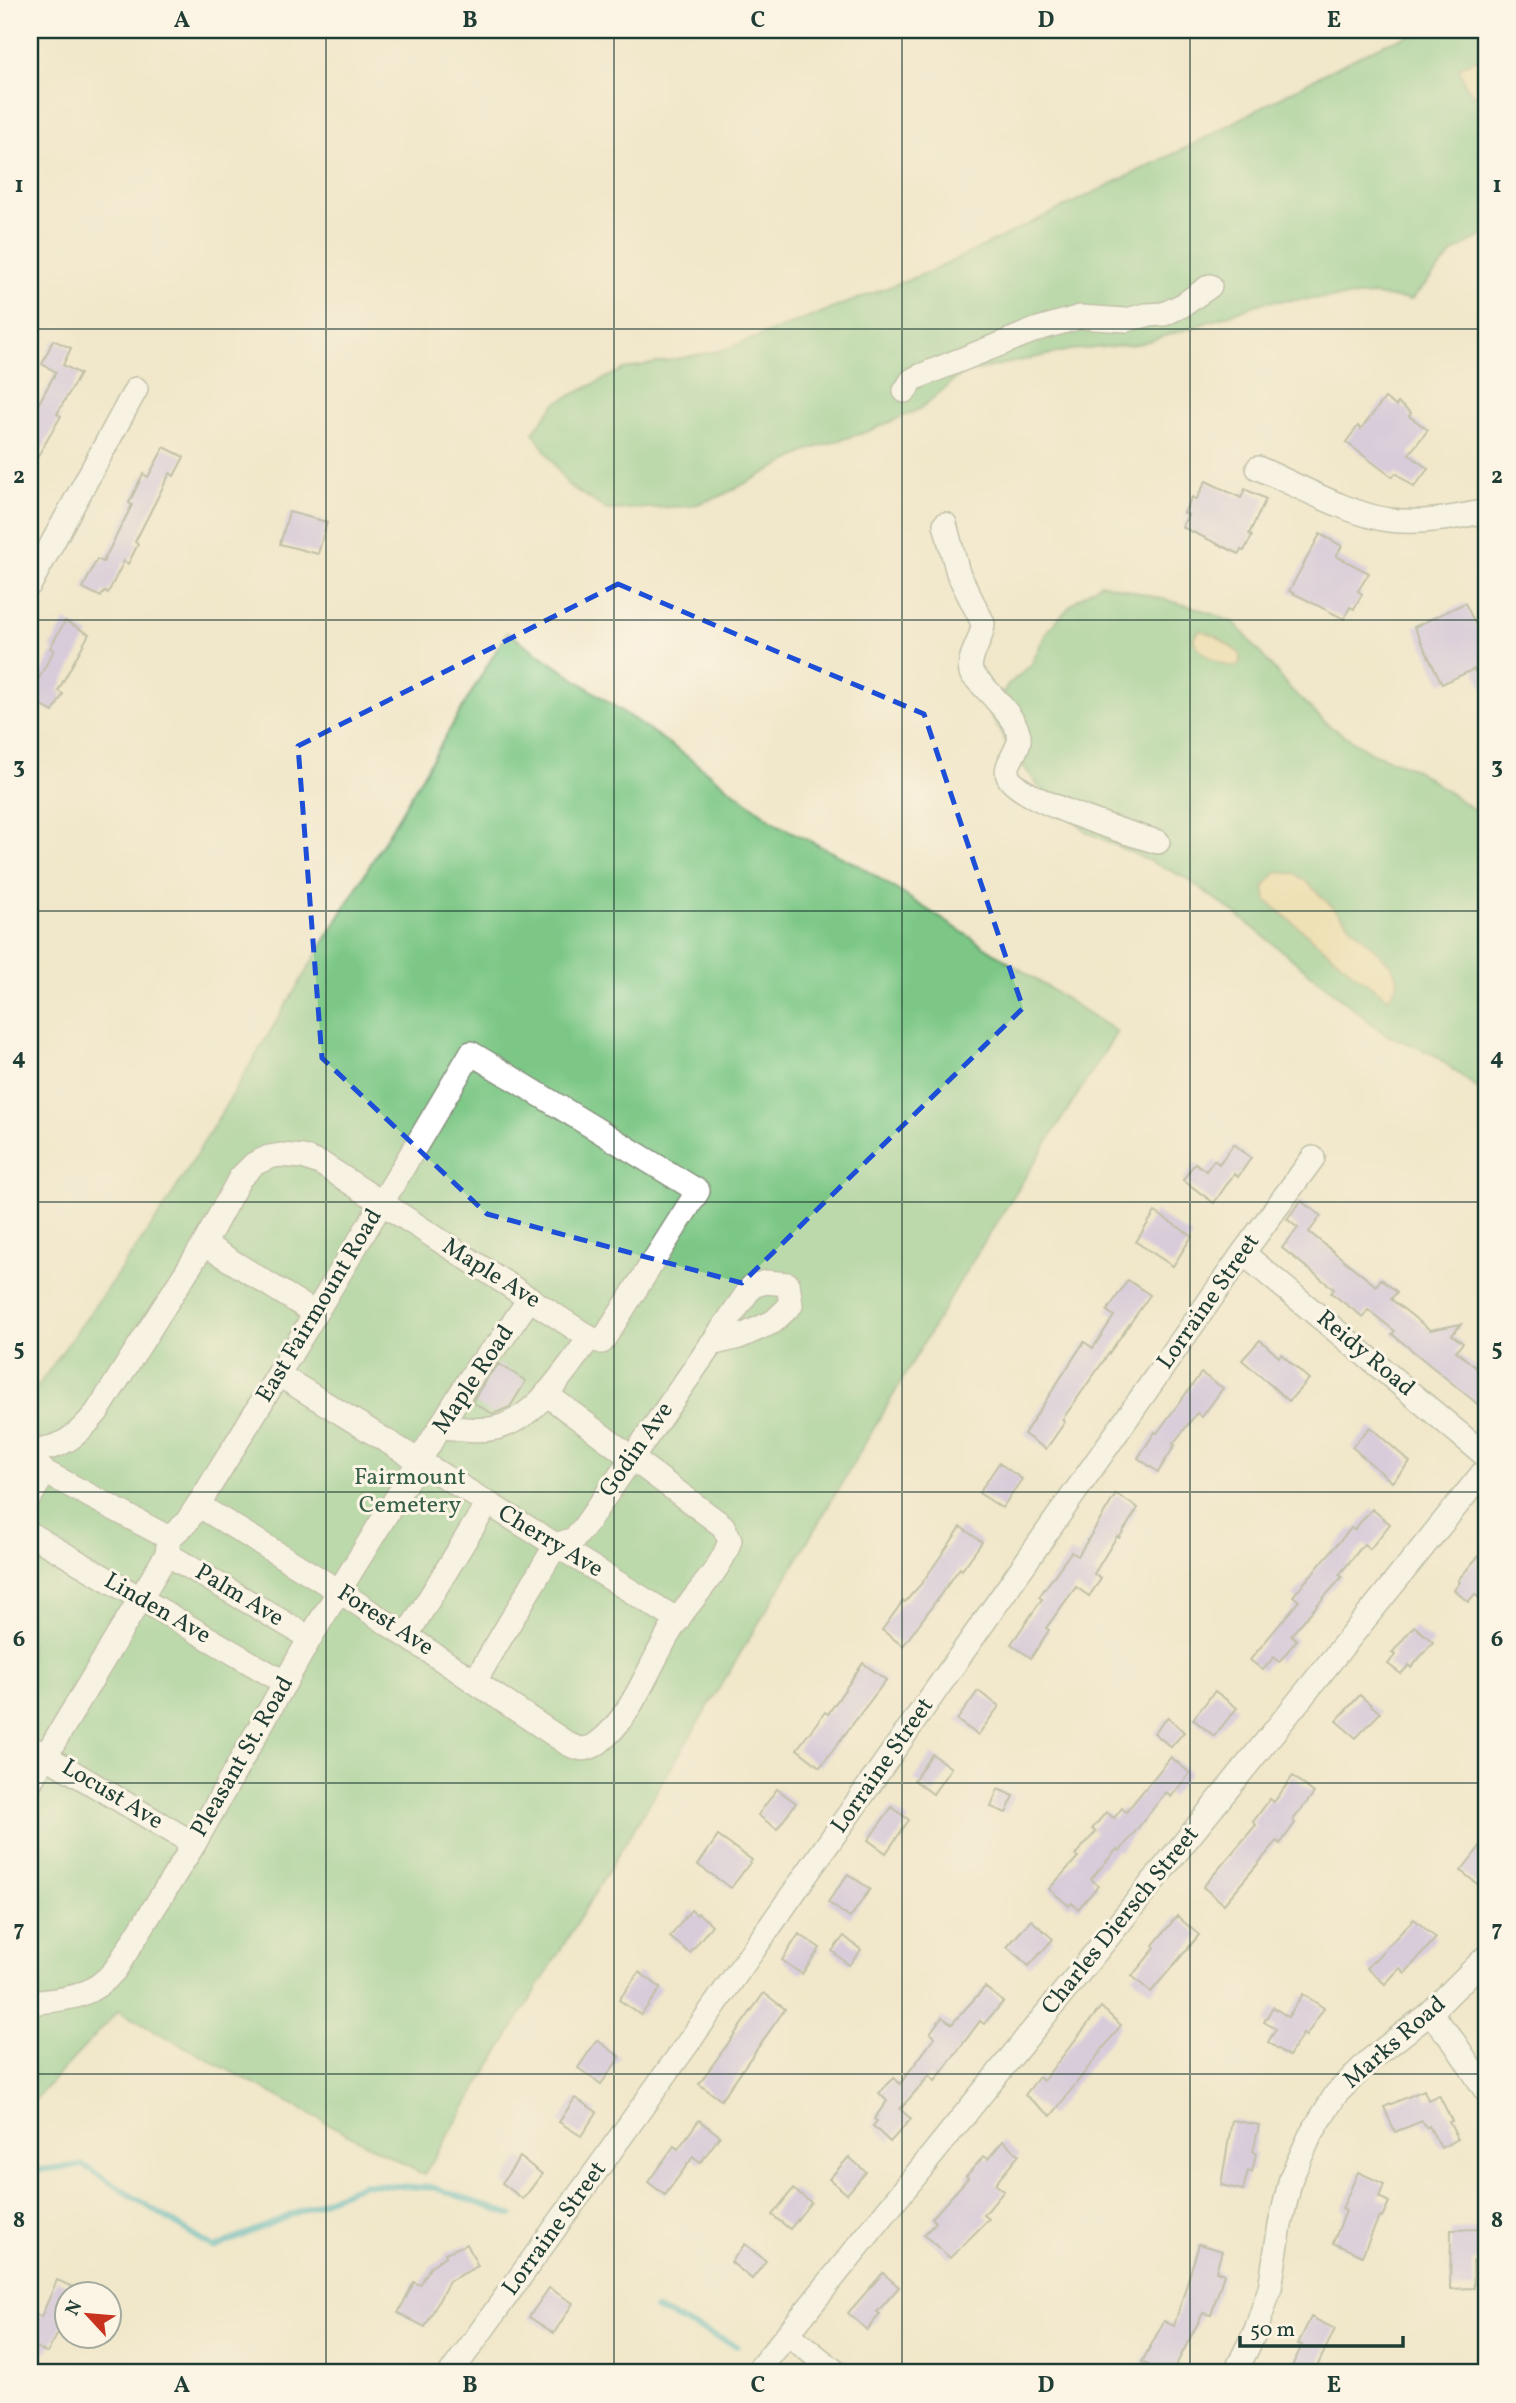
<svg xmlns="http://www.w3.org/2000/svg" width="1516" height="2403" font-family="Vollkorn,serif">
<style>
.green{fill:#7cc786;stroke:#4e825d;stroke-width:2}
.sand{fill:#eeda9e;stroke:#868c69;stroke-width:2}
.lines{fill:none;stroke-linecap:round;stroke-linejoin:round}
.stream{stroke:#42b1be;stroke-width:6}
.building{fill:#baaaee}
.minor-casing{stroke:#88927f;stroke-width:26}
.minor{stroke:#fff;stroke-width:23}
.marked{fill:none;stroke:#1d4ed8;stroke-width:5;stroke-dasharray:14 9;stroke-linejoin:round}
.grid{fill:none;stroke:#1f3d34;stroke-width:2;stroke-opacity:0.55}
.labels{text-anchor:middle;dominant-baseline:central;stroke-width:6;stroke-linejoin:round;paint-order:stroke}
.street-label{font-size:24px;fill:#1f3d34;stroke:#fcf5e5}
.park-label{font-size:24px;fill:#366048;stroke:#fcf5e5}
.neatline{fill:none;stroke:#1f3d34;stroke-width:2.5}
.grid-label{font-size:23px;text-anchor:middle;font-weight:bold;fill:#1f3d34}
</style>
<rect width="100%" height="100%" fill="#fcf5e5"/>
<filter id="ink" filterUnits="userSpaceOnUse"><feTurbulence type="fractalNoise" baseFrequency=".0143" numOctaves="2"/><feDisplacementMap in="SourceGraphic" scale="14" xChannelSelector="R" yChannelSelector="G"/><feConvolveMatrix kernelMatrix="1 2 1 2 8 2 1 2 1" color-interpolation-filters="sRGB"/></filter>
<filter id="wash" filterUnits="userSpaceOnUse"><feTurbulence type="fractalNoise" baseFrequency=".00686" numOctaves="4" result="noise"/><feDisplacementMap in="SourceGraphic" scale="28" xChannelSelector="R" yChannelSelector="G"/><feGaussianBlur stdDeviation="1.57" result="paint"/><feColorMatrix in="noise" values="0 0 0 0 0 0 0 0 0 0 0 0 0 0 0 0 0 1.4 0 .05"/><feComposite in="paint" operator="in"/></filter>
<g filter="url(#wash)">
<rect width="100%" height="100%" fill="#f1e7ca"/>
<g class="green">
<path d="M1426 30H1486V234L1454 252 1411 300 1374 295 1264 302 1191 328 1139 344 1071 350 963 373 920 409 869 431 811 449 721 496 691 506 607 510 568 485 533 432 556 403 624 369 723 350 934 270 1192 145 1325 73 1384 44Z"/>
<path d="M1101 583 1197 608 1235 623 1292 691 1327 724 1372 753 1413 768 1486 818V1095L1433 1054 1385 1034 1236 914 1184 877 1087 832 1047 797 1009 747 989 712 1009 684 1031 665 1047 631 1074 602Z"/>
<path d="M507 632 681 752 778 825 860 866 1117 1032 966 1271 789 1573 424 2175 118 2011 30 2105V1470L46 1443 30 1432V1397L163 1210 357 887Z"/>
</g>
<g class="sand">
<path d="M1486 55V87L1475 96 1466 86 1459 67Z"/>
<path d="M1200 630 1216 636 1239 653C1242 658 1241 663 1236 667 1221 666 1197 653 1193 638Z"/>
<path d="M1277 872 1295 874 1305 880 1391 965 1398 979 1396 987 1388 998 1356 975 1266 900 1264 887Z"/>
</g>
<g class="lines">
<g class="stream">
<path d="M30 2171 83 2165 214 2248 363 2184 435 2188 512 2215"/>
<path d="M655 2309 737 2346"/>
</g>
</g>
<g id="blocks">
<g class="building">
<path d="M53 340 71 348 63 365 80 374 57 414 61 416 30 470V419L56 372 42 364Z"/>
<path d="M1385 398 1396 406 1398 403 1411 413 1409 416 1428 430 1409 454 1428 469 1414 487 1396 473 1392 477 1346 442 1358 426 1361 429Z"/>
<path d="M164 447 184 457 174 476 170 473 135 542 138 544 128 564 124 561 108 593 104 591 101 597 83 588 97 559 103 562 132 505 129 503 143 474 148 477Z"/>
<path d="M1206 481 1241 498 1245 489 1266 499 1249 534 1252 536 1244 551 1241 550 1239 554 1182 527 1188 515 1184 513 1192 497 1196 500Z"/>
<path d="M289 512 327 522 318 554 280 544Z"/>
<path d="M1320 534 1342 546 1336 556 1369 573 1358 591 1362 594 1354 609 1350 607 1344 619 1289 591Z"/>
<path d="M1465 603 1480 634 1486 631V695L1474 669 1442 684 1414 627Z"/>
<path d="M65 621 89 634 58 691 63 694 53 712 30 700V695L54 650 50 648Z"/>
<path d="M1234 1144 1251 1158 1238 1177 1234 1174 1214 1203 1183 1180 1195 1163 1206 1171 1214 1160 1219 1164Z"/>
<path d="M1301 1201 1321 1216 1309 1232 1376 1286 1381 1279 1397 1292 1391 1299 1430 1330 1461 1324 1452 1335 1463 1343 1456 1351 1486 1376V1411L1392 1334 1395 1331 1368 1310 1363 1317 1331 1293 1334 1289 1282 1248 1298 1228 1287 1219Z"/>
<path d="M1155 1212 1192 1236 1173 1266 1136 1242Z"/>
<path d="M1128 1280 1150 1295 1062 1420 1065 1422 1046 1449 1024 1434 1084 1342 1093 1348 1114 1316 1107 1311Z"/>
<path d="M1260 1340 1279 1357 1281 1354 1309 1379 1289 1401 1242 1360Z"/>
<path d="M499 1364 526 1381 510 1407 493 1414 472 1402 489 1375Z"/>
<path d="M1201 1373 1223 1388 1202 1417 1197 1413 1173 1444 1175 1445 1158 1472 1138 1458 1155 1432 1157 1433Z"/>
<path d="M1370 1427 1410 1462 1392 1482 1352 1447Z"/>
<path d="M999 1463 1022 1479 1002 1508 979 1493Z"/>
<path d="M1116 1494 1138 1508 1119 1538 1117 1536 1094 1574 1101 1579 1089 1596 1076 1587 1046 1628 1049 1630 1031 1658 1011 1644 1042 1599 1039 1597 1071 1552 1078 1556Z"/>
<path d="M1372 1509 1390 1524 1370 1549 1364 1544 1339 1575 1342 1577 1291 1635 1297 1640 1279 1662 1274 1657 1263 1670 1250 1660 1299 1601 1293 1596 1351 1528 1354 1530Z"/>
<path d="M961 1527 982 1542 962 1570 960 1568 903 1646 882 1630 903 1601 905 1602 922 1583Z"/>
<path d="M1486 1547V1588L1478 1597 1475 1594 1468 1602 1454 1590 1460 1582 1458 1580Z"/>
<path d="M1414 1626 1433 1642 1411 1668 1409 1665 1401 1674 1388 1664 1395 1655 1392 1653Z"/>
<path d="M863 1663 886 1680 820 1767 797 1749 825 1712 828 1714Z"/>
<path d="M978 1691 999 1706 978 1735 957 1720Z"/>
<path d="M1215 1691 1237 1708 1214 1736 1193 1719Z"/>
<path d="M1360 1695 1380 1713 1356 1738 1336 1721Z"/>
<path d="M1168 1717 1184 1732 1171 1747 1154 1733Z"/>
<path d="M932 1754 951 1768 933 1794 914 1780Z"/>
<path d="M1171 1757 1190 1773 1171 1797 1166 1792 1120 1851 1117 1849 1091 1879 1098 1886 1078 1909 1072 1903 1069 1906 1049 1889 1078 1857 1075 1855 1096 1832 1092 1829 1106 1812 1114 1818 1122 1808 1126 1812Z"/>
<path d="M1293 1776 1314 1793 1293 1820 1295 1823 1280 1844 1277 1841 1224 1904 1203 1887 1256 1825 1253 1822 1270 1799 1274 1802Z"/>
<path d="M777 1789 796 1803 777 1829 758 1815Z"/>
<path d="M998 1789 1014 1796 1006 1813 991 1807Z"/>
<path d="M892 1807 909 1820 886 1853 868 1840Z"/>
<path d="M718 1836 752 1860 731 1888 698 1865Z"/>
<path d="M1486 1839V1891L1461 1871Z"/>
<path d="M848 1874 870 1889 850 1918 828 1902Z"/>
<path d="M691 1910 697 1915 698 1913 712 1925 690 1953 670 1937Z"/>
<path d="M1177 1916 1199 1935 1151 1992 1132 1976 1155 1948 1153 1945Z"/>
<path d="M1414 1919 1436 1938 1405 1973 1400 1968 1385 1984 1367 1968Z"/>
<path d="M1031 1920 1053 1939 1029 1966 1007 1947Z"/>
<path d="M799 1934 820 1948 802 1974 782 1960Z"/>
<path d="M844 1936 861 1950 849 1965 832 1951Z"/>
<path d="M639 1972 661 1988 641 2015 619 2000Z"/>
<path d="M985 1987 1003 2002 984 2024 980 2021 935 2081 929 2076 900 2109 911 2119 890 2142 873 2126 877 2121 874 2119 887 2101 879 2093 894 2078 900 2084 935 2037 930 2033 942 2017 952 2024Z"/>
<path d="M764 1993 785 2009 721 2100 699 2084Z"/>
<path d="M1303 1994 1324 2008 1306 2036 1303 2034 1289 2056 1268 2042 1276 2029 1264 2022 1273 2007 1288 2017Z"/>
<path d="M1101 2007 1121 2025 1051 2116 1025 2095 1039 2077 1043 2081Z"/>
<path d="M597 2040 620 2057 601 2084 578 2068Z"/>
<path d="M1424 2090 1428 2100 1439 2095 1452 2121 1449 2122 1458 2139 1441 2148 1429 2126 1426 2128 1422 2121 1395 2132 1384 2107Z"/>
<path d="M575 2098 597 2112 581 2136 559 2122Z"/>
<path d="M699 2120 720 2136 700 2163 693 2157 665 2195 648 2182 674 2146 678 2149Z"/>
<path d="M1232 2120 1259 2125 1253 2152 1256 2153 1252 2172 1248 2171 1243 2190 1221 2185Z"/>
<path d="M1003 2141 1019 2155 995 2184 1004 2191 984 2215 989 2219 950 2258 924 2235 936 2222 932 2218 968 2178 966 2176 984 2156 988 2159Z"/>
<path d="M520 2157 542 2174 523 2199 502 2183Z"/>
<path d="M849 2157 866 2172 847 2194 829 2179Z"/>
<path d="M1358 2172 1384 2184 1379 2197 1389 2202 1382 2218 1379 2217 1362 2256 1333 2243 1346 2211 1342 2209Z"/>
<path d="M793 2189 811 2202 790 2229 772 2215Z"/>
<path d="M1479 2229 1480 2260 1473 2261 1474 2288 1450 2289 1451 2230Z"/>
<path d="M467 2244 478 2266 449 2281 425 2327 398 2313 414 2282 420 2285 431 2266 446 2256 445 2253Z"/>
<path d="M745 2244 766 2261 752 2279 731 2262Z"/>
<path d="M1199 2244 1222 2251 1216 2271 1224 2274 1211 2315 1203 2313 1172 2373H1163L1142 2362 1164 2321 1174 2326Z"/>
<path d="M883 2273 899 2287 877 2312 880 2314 867 2330 848 2313Z"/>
<path d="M57 2280 73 2287 70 2294H66V2319L47 2353 30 2343V2311L41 2317Z"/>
<path d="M549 2288 573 2303 554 2333 529 2317Z"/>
<path d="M1311 2317 1335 2329 1314 2373H1300L1291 2369 1302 2345 1298 2344Z"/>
</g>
</g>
</g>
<g filter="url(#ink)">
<use href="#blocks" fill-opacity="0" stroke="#88927f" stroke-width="2"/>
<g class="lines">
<g class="minor-casing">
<g id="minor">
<path d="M905 391 912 380 920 376 1038 329 1080 317 1126 320 1146 315 1164 314 1183 305 1210 286"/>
<path d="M1258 468C1295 484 1351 515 1389 520 1422 524 1454 518 1486 511"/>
<path d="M945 524 958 573 983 623C983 641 967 655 971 673 983 687 1023 723 1019 741 1017 753 1004 765 1008 776 1015 799 1134 835 1158 842"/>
<path d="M30 584 136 389"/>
<path d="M204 1244 315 1313"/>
<path d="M1243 1253 1486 1456"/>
<path d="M279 1375 678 1620"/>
<path d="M441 1427C459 1428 478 1432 496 1428 538 1418 565 1369 590 1338"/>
<path d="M30 1450C62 1450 78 1435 97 1412L204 1244 240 1178 254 1164 269 1157 281 1155 303 1157 322 1164 590 1338 602 1342 698 1191 471 1053C381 1205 291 1356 198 1505L186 1523 169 1538 167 1554 30 1782"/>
<path d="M30 1456 45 1472 169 1538"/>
<path d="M30 1497 45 1472"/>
<path d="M198 1505 339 1591 568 1744C579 1750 587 1751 598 1743 633 1717 650 1662 674 1625 690 1599 722 1570 730 1540L723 1526 546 1394"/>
<path d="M30 1534 285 1683"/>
<path d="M556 1545 574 1539 584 1527 752 1286 766 1282 788 1284 791 1305 773 1322 739 1337 711 1344"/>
<path d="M167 1554 310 1638"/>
<path d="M407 1635 487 1504"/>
<path d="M475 1681 556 1545"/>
<path d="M30 1747 194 1844"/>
<path d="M30 2003C64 1999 91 1999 115 1970L194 1844 310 1638 469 1380 478 1366 500 1342 530 1298"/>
<path d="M1430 2013 1454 2042 1486 2091"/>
<path d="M788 2334 837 2373"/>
<path d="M451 2373 688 2043 1243 1253 1313 1158"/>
<path d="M756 2373 1486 1469"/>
<path d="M1235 2373 1256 2330 1270 2288 1280 2225 1291 2178 1310 2136 1336 2094 1370 2060 1430 2013 1486 1957"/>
</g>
</g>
<use href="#minor" class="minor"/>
</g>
</g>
<path d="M0 0H1516V2403H0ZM618 584 924 714 1023 1008 742 1283 487 1214 322 1058 298 746Z" fill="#f1e7ca" fill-opacity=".55" fill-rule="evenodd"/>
<path class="marked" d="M618 584 924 714 1023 1008 742 1283 487 1214 322 1058 298 746Z"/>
<path class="grid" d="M326 30V2373M614 30V2373M902 30V2373M1190 30V2373M30 329H1486M30 620H1486M30 911H1486M30 1202H1486M30 1492H1486M30 1783H1486M30 2074H1486"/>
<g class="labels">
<g class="street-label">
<text transform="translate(491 1274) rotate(32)">Maple Ave</text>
<text transform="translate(1209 1302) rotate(-55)">Lorraine Street</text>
<text transform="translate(320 1306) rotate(-59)">East Fairmount Road</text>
<text transform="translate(1365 1354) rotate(40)">Reidy Road</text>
<text transform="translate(474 1380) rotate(-56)">Maple Road</text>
<text transform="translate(637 1450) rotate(-55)">Godin Ave</text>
<text transform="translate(550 1542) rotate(31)">Cherry Ave</text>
<text transform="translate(239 1596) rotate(31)">Palm Ave</text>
<text transform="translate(157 1609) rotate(30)">Linden Ave</text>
<text transform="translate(385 1621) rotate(33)">Forest Ave</text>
<text transform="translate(243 1757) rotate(-60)">Pleasant St. Road</text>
<text transform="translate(883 1766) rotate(-55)">Lorraine Street</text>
<text transform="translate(112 1795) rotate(31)">Locust Ave</text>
<text transform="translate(1121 1921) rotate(-51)">Charles Diersch Street</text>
<text transform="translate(1395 2043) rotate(-41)">Marks Road</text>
<text transform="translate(555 2229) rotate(-54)">Lorraine Street</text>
</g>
<g class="park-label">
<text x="410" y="1478">Fairmount<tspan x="410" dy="28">Cemetery</tspan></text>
</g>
</g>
<rect width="1516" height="2403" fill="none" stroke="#fcf5e5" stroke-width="77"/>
<g transform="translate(88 2315) rotate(296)"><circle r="33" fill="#fcf5e5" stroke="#a4ab9e" stroke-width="2"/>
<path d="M0-5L12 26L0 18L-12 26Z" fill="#c8321e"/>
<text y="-10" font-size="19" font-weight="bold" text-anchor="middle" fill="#1f3d34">N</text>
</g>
<path d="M1240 2336v10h163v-10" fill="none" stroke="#1f3d34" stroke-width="3.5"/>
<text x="1250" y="2336" font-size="21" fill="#1f3d34" stroke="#fcf5e5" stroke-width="5" paint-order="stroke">50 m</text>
<rect x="38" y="38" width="1440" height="2326" class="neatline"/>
<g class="grid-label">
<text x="182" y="27">A</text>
<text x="470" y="27">B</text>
<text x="758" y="27">C</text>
<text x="1046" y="27">D</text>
<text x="1334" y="27">E</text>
<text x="19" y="192">1</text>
<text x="1497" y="192">1</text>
<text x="19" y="483">2</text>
<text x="1497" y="483">2</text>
<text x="19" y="773">3</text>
<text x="1497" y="773">3</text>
<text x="19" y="1064">4</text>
<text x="1497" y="1064">4</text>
<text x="19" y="1355">5</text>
<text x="1497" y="1355">5</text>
<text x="19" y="1646">6</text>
<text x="1497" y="1646">6</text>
<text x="19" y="1936">7</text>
<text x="1497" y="1936">7</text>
<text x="19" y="2227">8</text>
<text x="1497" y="2227">8</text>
<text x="182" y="2392">A</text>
<text x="470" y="2392">B</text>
<text x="758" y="2392">C</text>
<text x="1046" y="2392">D</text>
<text x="1334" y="2392">E</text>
</g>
</svg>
